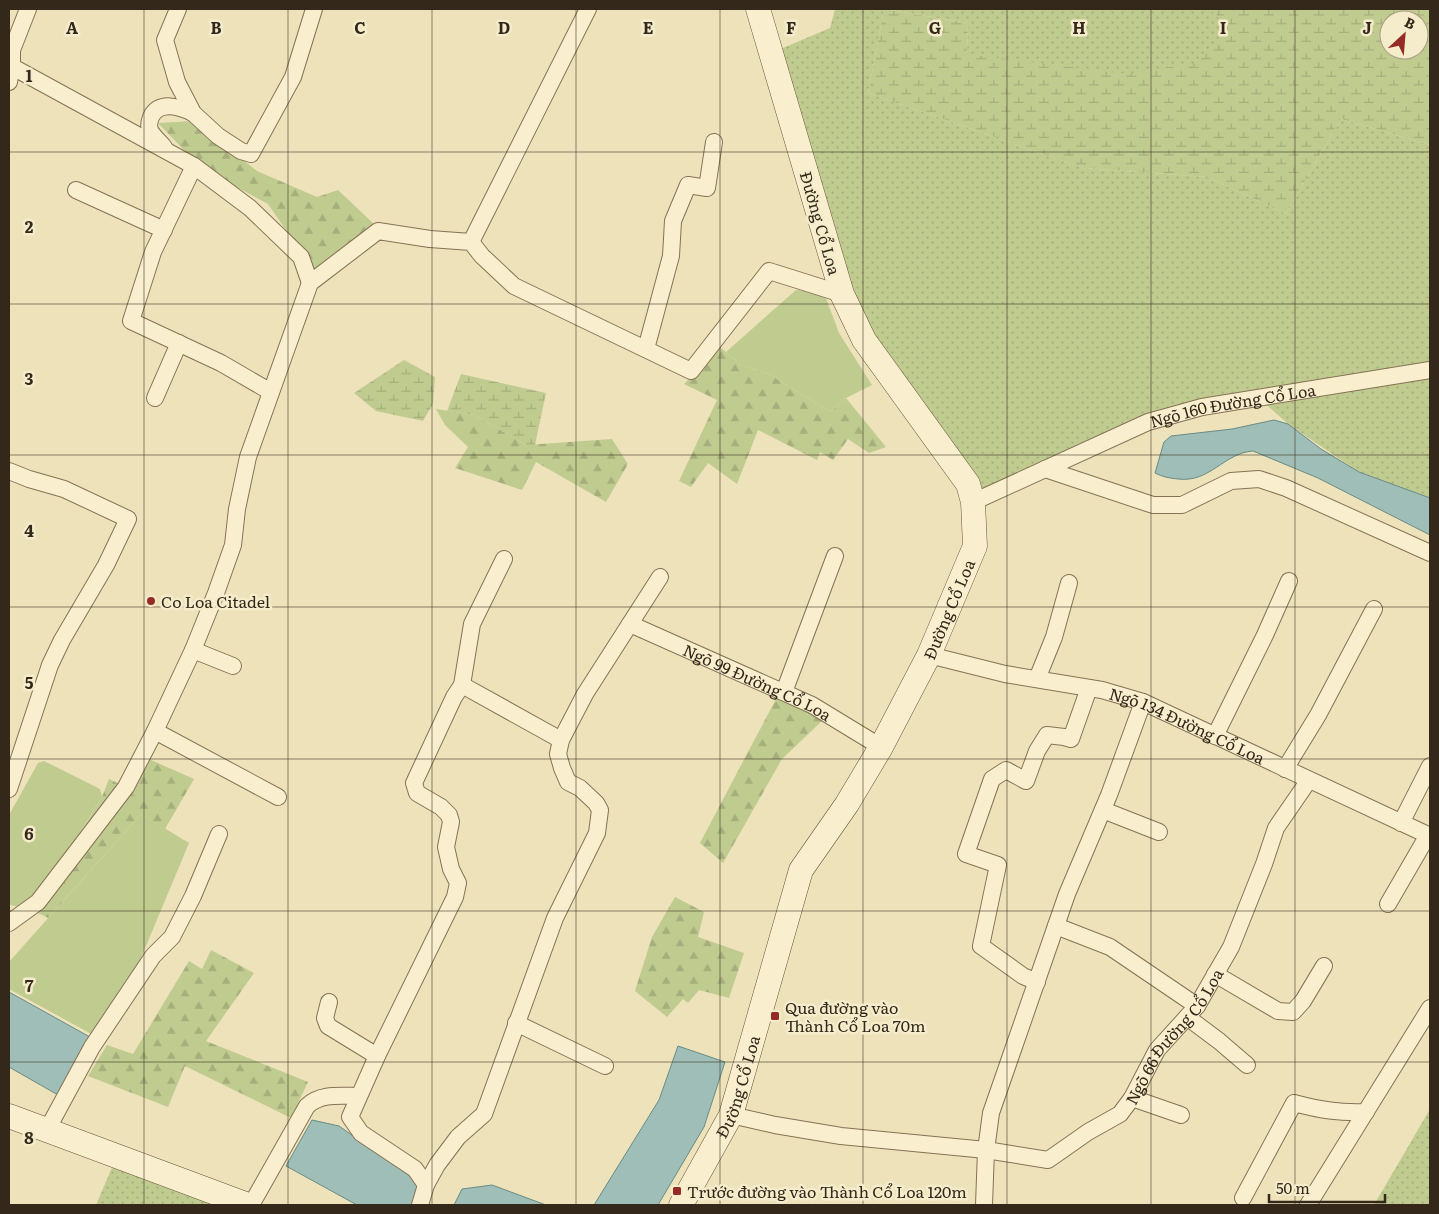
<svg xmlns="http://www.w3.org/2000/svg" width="1439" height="1214" font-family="Literata,serif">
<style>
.grass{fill:#c0cb90}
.forest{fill:url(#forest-firs)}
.wetland{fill:url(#wetland-marsh);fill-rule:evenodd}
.garden{fill:url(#garden-dots)}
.water{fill:#9fbeb7;stroke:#678c85}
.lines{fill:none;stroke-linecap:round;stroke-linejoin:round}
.street-casing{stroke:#857255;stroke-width:18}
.secondary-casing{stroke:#665339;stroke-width:25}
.street{stroke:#f9efce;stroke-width:16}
.secondary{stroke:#f9efce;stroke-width:24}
.grid{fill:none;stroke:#34281a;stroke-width:1;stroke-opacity:0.55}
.poi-dot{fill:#942c25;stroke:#f5eccb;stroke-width:2}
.labels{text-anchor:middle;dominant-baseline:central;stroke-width:5;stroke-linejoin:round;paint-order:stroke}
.street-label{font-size:16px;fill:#34281a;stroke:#f5eccb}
.poi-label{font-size:16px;fill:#34281a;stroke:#f5eccb;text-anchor:start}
.grid-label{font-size:16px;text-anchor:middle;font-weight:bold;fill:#34281a;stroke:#f5eccb;stroke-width:5;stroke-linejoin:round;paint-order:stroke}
</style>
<defs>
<pattern id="forest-firs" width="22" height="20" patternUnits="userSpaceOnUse" patternTransform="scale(1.25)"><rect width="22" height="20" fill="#c0cb90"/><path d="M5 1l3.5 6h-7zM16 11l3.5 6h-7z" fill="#a6ae7c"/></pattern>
<pattern id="wetland-marsh" width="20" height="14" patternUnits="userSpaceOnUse" patternTransform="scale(1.25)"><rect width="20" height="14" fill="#c0cb90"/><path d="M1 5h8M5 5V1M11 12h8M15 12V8" fill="none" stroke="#a6ae7c"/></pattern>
<pattern id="garden-dots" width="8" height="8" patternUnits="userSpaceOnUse" patternTransform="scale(1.25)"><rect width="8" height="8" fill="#c0cb90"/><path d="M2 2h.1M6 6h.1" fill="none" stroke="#a6ae7c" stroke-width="1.8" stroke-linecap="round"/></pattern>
</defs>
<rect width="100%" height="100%" fill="#eee2bb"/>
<g class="grass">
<path d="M796 290 824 293 839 333 872 385 846 398 830 412 769 374 741 365 726 352Z"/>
<path d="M44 761 100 789 102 797 39 898C29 905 21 910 9 904V815L38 763Z"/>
<path d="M141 814 189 843 141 958 95 1036 9 989V962Z"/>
</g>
<g class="forest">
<path d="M193 121 257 171 317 197 338 190 375 225 314 271 268 204 200 167 158 123Z"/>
<path d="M720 347 741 365 769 374 830 412 846 398 886 447 869 453 848 439 833 460 820 452 817 460 758 430 737 484 708 463 691 487 679 481 717 400 684 384Z"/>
<path d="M436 409 475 415 526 445 612 439 628 464 606 502 536 462 522 490 455 468 468 447 445 425Z"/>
<path d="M777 697 805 708 823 720 782 759 723 863 700 843Z"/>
<path d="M142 756 194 779 165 829 141 814 48 918 26 907 38 902 102 797 109 779 126 787Z"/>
<path d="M675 897 704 912 698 937 744 953 729 998 699 990 688 1003 683 999 667 1017 635 991 652 937Z"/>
<path d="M211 950 254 973 206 1041 308 1082 291 1118 185 1066 168 1107 88 1076 107 1045 133 1054 189 961 202 969Z"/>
</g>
<g class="wetland">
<path d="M884 9 968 23 967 54 1229 28 1210 9H1430V145L1341 119 1286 214 1207 177 1083 168 868 93ZM1389 20H1419V50H1389Z"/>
<path d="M404 360 435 377 433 404 423 421 376 411 354 393Z"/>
<path d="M461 374 546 393 535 445H526L475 415 447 411Z"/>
</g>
<g class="garden">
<path d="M835 9H884L868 93 1083 168 1207 177 1286 214 1341 119 1430 145V498L1359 472 1288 424 1259 398 1148 422 973 502 864 340 771 53 830 28Z"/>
<path d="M885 9H1210L1229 28 1197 63 1126 74 967 54 968 23Z"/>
<path d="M1430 1109V1205H1374Z"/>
<path d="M117 1156 243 1205H96Z"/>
</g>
<g class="water">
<path d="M1274 420 1288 424 1321 449 1359 472 1430 498V535L1318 478 1253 451C1224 453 1210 483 1178 479 1169 478 1163 477 1155 473L1164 442 1171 436 1232 429Z"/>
<path d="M9 992 90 1037 58 1095 9 1067Z"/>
<path d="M678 1046 725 1062 704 1127 658 1205H594L659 1100Z"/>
<path d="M312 1120 339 1126 417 1181 420 1193 413 1205H357L286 1166Z"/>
<path d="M492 1185 546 1205H454L462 1189Z"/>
</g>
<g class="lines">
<g class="street-casing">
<g id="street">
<path d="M178 9 165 40 177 82 193 113 218 136 241 151 251 154 293 77 314 9"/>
<path d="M9 65 194 166 250 208 301 257 310 283"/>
<path d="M9 82 12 66V50L28 9"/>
<path d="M164 147C160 142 154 137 151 132 148 127 149 122 151 117 159 100 180 107 193 113"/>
<path d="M194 166 153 252 131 321 221 363 271 392"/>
<path d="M76 190 164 230"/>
<path d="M471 242 588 9"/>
<path d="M646 349 671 256 673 221 688 185 707 188 714 142"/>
<path d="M155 398 179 343"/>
<path d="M1045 469 1153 505H1182L1231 481 1259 479 1286 488 1430 553"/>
<path d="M9 471 29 479 64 489 128 519 106 565 62 640 50 665 9 789"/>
<path id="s1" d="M973 502 1148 422 1202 407 1430 370"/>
<path id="s2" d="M630 624 812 705 881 747"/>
<path d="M193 650 233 666"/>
<path id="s3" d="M929 655 1005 674 1102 690 1143 702 1430 836"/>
<path d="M1037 679 1054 637 1069 583"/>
<path d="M462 685 561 740"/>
<path d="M784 692 835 556"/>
<path d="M155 731 278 797"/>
<path d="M1215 736 1265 635 1289 581"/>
<path d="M1285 769 1318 715 1374 609"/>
<path d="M1103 810 1159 832"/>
<path d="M1401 823 1430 766"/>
<path d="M1388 904 1428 835"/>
<path d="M9 923 38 902 126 787 155 731 193 650 216 593 233 545 237 509 248 457 310 283 378 231 430 239 471 242 482 256 514 286 691 371 769 271 842 294"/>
<path d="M1056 926 1110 947 1197 1006"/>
<path d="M1215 974 1278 1011 1293 1012 1303 1001 1324 966"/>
<path d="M1037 982 1023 976 981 946 998 865 966 854 992 779 1006 770 1026 781 1037 751 1047 735 1064 737 1071 739 1089 688"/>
<path d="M329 1002 325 1018 328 1026 377 1056"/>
<path d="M1187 1017 1219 1041 1247 1065"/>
<path d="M516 1023 605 1066"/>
<path d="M1132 1098 1181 1115"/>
<path id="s4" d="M731 1115 775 1125 841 1136 986 1150 1048 1160 1088 1132 1120 1114 1132 1098 1157 1050 1197 1006 1231 947 1264 864 1276 828 1309 780"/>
<path d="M47 1130 92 1047 153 956 172 937 193 896 219 834"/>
<path d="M426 1185 437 1165 458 1137 484 1114 555 918 597 833 600 810 596 803 580 788 568 782 562 768 558 754 561 740 585 694 660 577"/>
<path d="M1243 1198 1294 1103C1320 1110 1339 1113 1366 1112"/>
<path d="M251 1205 307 1106C321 1093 340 1096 358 1096"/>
<path d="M420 1205 426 1185 415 1169 361 1133 350 1117 377 1056 455 897 458 883 451 869 446 847 451 822 449 815 441 807 417 793 414 783 454 697 462 685 472 624 504 559"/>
<path d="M984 1205 986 1150 991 1113 1067 894 1109 795 1143 702"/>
<path d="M1308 1205 1430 1008"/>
</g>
</g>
<g class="secondary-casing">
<g id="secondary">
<path d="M9 1116 248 1205"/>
<path id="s5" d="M681 1205 731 1115 801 870 847 804 881 747 929 655 975 546 973 502 968 484 864 340 842 294 758 9"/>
</g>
</g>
<use href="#street" class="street"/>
<use href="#secondary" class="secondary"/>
</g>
<path class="grid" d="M144 9V1205M288 9V1205M432 9V1205M576 9V1205M720 9V1205M863 9V1205M1007 9V1205M1151 9V1205M1295 9V1205M9 152H1430M9 304H1430M9 455H1430M9 607H1430M9 759H1430M9 911H1430M9 1062H1430"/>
<g class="poi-dot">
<circle cx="151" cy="601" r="5"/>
<rect x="770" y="1011" width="10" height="10" rx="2.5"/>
<rect x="672" y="1186" width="10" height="10" rx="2.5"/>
</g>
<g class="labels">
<g class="street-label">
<text transform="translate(821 223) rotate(74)">Đường Cổ Loa</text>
<text stroke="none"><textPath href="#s1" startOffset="279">Ngõ 160 Đường Cổ Loa</textPath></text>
<text stroke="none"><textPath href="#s5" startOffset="658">Đường Cổ Loa</textPath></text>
<text stroke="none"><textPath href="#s2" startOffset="140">Ngõ 99 Đường Cổ Loa</textPath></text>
<text stroke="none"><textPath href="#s3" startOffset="269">Ngõ 134 Đường Cổ Loa</textPath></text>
<text stroke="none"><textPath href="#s4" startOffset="501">Ngõ 66 Đường Cổ Loa</textPath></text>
<text stroke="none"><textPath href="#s5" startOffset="132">Đường Cổ Loa</textPath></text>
</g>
<g class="poi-label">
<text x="161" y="601">Co Loa Citadel</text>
<text x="785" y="1007">Qua đường vào<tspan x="785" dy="18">Thành Cổ Loa 70m</tspan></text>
<text x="687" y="1191">Trước đường vào Thành Cổ Loa 120m</text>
</g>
</g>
<g class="grid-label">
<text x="72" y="34">A</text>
<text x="216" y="34">B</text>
<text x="360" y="34">C</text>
<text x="504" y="34">D</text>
<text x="648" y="34">E</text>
<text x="791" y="34">F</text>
<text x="935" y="34">G</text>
<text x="1079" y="34">H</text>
<text x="1223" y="34">I</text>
<text x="1367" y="34">J</text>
<text x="29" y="82">1</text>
<text x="29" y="233">2</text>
<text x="29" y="385">3</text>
<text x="29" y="537">4</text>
<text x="29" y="689">5</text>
<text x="29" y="840">6</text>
<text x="29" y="992">7</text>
<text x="29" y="1144">8</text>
</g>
<rect width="1439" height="1214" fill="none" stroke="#34281a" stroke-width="20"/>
<g transform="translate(1404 35) rotate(26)"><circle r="24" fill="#f5eccb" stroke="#a89e84"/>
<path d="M0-4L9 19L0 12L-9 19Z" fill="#942c25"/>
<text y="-8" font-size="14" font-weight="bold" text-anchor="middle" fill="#34281a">B</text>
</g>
<path d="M1269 1194v8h116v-8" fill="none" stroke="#34281a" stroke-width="2.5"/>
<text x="1276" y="1194" font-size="15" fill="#34281a" stroke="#f5eccb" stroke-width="4" paint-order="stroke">50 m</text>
</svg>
